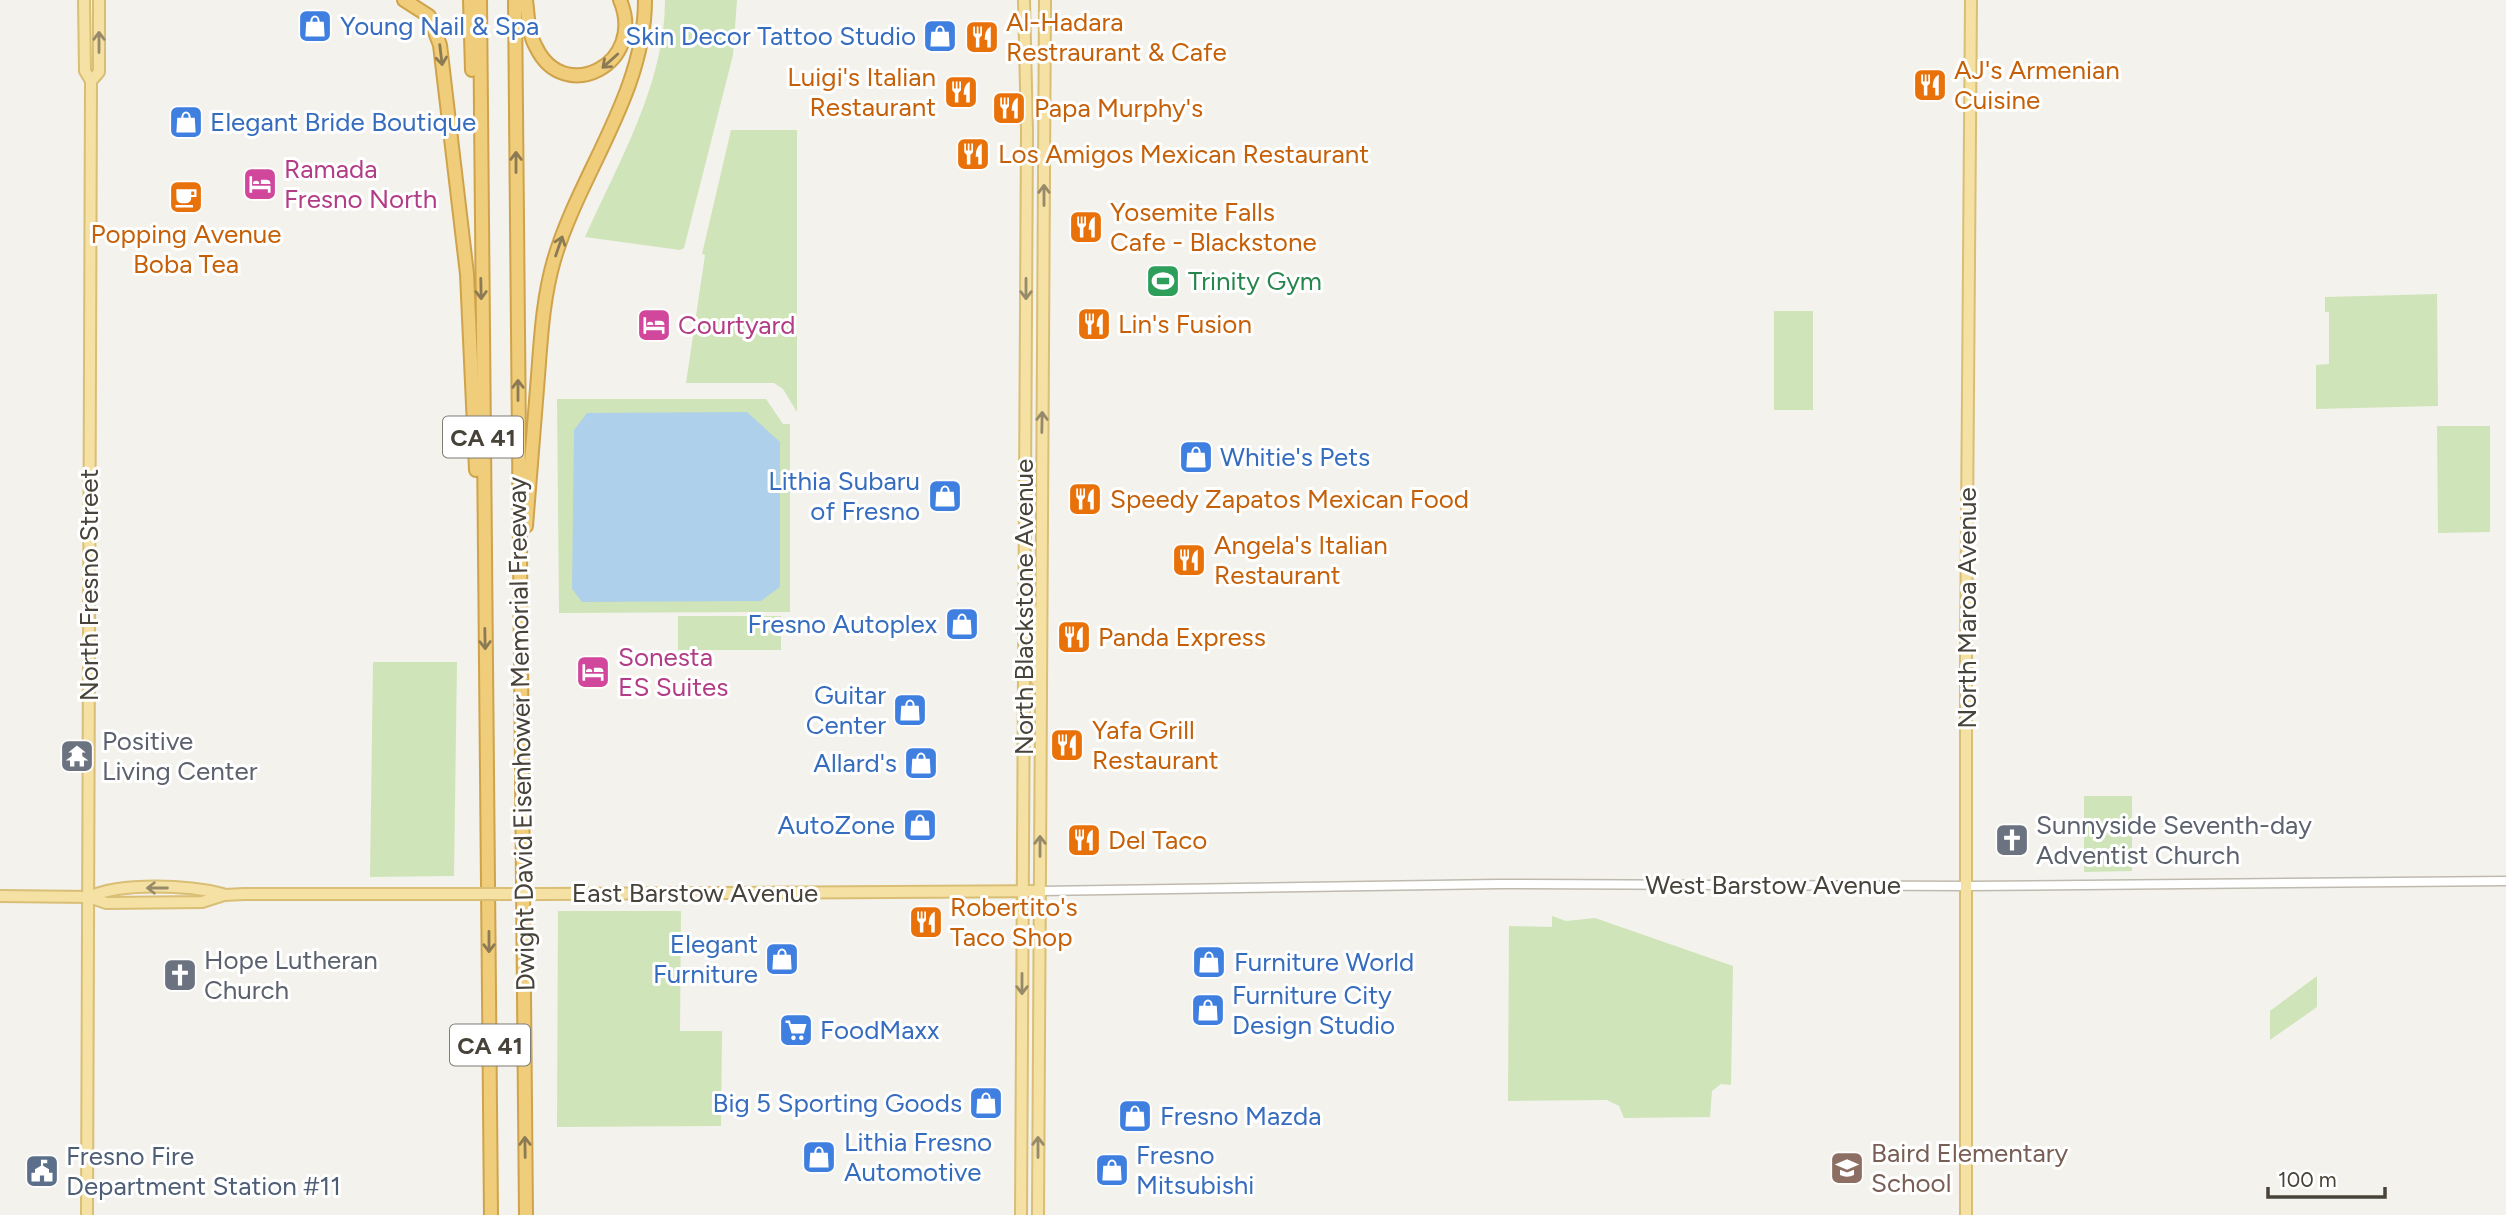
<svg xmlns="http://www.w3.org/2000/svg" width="2506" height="1215" font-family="Figtree,sans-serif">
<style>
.green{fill:#cfe4b9}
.water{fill:#afd0ea}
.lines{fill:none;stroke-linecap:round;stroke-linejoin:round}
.minor-casing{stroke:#bfbaaf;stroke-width:11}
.major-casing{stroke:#d9be75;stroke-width:14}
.highway-casing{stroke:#cfa34b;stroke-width:16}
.minor{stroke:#fff;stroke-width:8}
.major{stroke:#f5e1a4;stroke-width:10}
.highway{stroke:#f0cd7a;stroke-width:12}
.major-bridge-casing{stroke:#d9be75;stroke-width:14;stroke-linecap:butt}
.major-bridge{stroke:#f5e1a4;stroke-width:10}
.oneway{stroke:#968a6a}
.oneway2{stroke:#8b7a54}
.labels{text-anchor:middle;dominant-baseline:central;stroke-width:6;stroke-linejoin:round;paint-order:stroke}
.shield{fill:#fff;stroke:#7f7b75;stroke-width:2}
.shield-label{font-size:24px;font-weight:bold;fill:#48433a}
.food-label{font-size:26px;fill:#c56008;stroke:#fff;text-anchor:start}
.shop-label{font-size:26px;fill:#366cbe;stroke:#fff;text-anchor:start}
.hotel-label{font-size:26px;fill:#b23c85;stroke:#fff;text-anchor:start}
.leisure-label{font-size:26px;fill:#27864d;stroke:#fff;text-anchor:start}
.street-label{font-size:26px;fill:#48433a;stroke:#fff}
.worship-label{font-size:26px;fill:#5b616d;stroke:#fff;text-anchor:start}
.education-label{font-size:26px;fill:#785e54;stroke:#fff;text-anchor:start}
.service-label{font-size:26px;fill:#4e5e75;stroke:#fff;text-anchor:start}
</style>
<rect width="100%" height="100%" fill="#f4f2ec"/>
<g class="green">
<path d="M665 0H737L733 55 684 248 680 250 585 237C619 161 665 84 665 0Z"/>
<path d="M731 130H797V412L783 389 774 383H686L705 255 702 254Z"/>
<path d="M2437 294 2438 406 2316 409V365L2329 364V312H2325V297Z"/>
<rect x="1774" y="311" width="39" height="99"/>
<path d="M557 399H766L783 424H790V612L559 613Z"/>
<path d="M2437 426H2490V532L2438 533Z"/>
<rect x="678" y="616" width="103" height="34"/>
<path d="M373 662H457L454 876 370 877Z"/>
<path d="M2084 796H2132V871L2084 872Z"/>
<path d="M558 911H681L680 1031H722L721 1126 557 1127Z"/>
<path d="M1552 916 1566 921 1595 918 1733 966 1731 1085 1721 1084 1712 1091 1710 1117 1624 1118 1619 1106 1607 1100 1508 1101 1509 926 1552 927Z"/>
<path d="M2317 976V1007L2270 1040V1011Z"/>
</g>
<path class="water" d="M747 412 780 442V587L761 601 582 602 572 589 574 430 587 413Z"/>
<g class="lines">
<g class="minor-casing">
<path id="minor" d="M1040 891 1499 884 1968 886 2506 881"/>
</g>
<g class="major-casing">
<g id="major">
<path d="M84 0 85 71 91 81 87 1215"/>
<path d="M91 81 99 72V0"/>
<path d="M1026 599C1045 618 1019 664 1041 686"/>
<path d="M545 894 1040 891"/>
<path d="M0 896 89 897 106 903 202 902 224 895 244 894H466"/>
<path d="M89 897C121 882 189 885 223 894"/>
<path d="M1021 1215 1027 132 1024 0"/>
<path d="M1038 1215 1045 0"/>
<path d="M1966 1215V652L1971 0"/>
</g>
</g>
<g class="highway-casing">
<g id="highway">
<path d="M404 0 429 16 440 45 467 274 476 470"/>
<path d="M470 0 472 70"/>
<path d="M480 0 491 1215"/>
<path d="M515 0 526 1215"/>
<path d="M526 0C528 16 528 33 536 47 564 106 647 64 620 0"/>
<path d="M526 526C530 476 534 426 538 376 541 337 543 298 554 260 580 172 645 94 645 0"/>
</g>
</g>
<use href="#minor" class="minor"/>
<use href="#major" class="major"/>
<use href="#highway" class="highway"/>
<g class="major-bridge-casing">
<path id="major-bridge" d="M466 894H545"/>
</g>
<use href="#major-bridge" class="major-bridge"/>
</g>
<defs><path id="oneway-shaft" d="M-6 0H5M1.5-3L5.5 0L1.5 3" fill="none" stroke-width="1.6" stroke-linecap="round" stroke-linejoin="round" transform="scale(1.75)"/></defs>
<g class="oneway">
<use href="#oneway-shaft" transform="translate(99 42) rotate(-90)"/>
<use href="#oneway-shaft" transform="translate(1044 195) rotate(-90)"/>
<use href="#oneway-shaft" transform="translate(1026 289) rotate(90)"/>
<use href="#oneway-shaft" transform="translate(1042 422) rotate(-89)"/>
<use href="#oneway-shaft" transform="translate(1040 846) rotate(-90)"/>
<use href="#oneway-shaft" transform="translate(157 888) rotate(180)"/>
<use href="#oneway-shaft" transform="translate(1022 984) rotate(90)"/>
<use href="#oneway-shaft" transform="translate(1038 1147) rotate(-90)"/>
</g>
<g class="oneway2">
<use href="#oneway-shaft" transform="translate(441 55) rotate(83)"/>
<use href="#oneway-shaft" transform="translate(610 61) rotate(138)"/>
<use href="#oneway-shaft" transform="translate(516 162) rotate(-90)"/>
<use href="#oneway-shaft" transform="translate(559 246) rotate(-71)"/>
<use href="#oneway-shaft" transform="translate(481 289) rotate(89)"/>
<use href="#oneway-shaft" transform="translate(518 390) rotate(-90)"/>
<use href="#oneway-shaft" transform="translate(485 639) rotate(89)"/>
<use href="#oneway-shaft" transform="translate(489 942) rotate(90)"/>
<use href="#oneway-shaft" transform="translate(525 1147) rotate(-91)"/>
</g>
<defs>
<g id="shop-square" transform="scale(1.75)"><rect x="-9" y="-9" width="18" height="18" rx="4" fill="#3f7fe0" stroke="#fff"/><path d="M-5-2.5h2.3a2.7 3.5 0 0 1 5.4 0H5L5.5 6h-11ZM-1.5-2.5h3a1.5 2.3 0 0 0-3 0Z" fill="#fff"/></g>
<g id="restaurant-square" transform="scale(1.75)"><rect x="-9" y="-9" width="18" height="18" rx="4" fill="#e8710a" stroke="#fff"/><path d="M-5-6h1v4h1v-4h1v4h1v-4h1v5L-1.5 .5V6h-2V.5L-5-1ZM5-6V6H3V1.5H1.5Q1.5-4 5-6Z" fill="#fff"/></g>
<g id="hotel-square" transform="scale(1.75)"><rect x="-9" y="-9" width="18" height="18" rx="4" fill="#d1479c" stroke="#fff"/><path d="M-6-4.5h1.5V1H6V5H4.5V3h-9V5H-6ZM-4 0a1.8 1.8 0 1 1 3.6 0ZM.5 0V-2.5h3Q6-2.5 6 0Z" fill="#fff"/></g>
<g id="cafe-square" transform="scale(1.75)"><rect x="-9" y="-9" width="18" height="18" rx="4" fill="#e8710a" stroke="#fff"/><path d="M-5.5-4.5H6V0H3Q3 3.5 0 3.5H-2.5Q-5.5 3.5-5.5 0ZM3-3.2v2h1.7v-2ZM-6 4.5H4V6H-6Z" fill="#fff"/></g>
<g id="stadium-square" transform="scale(1.75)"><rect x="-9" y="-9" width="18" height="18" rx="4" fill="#2e9e5b" stroke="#fff"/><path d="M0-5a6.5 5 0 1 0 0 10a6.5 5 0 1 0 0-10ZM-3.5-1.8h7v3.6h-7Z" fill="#fff"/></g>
<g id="temple-square" transform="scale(1.75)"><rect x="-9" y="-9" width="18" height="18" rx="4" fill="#6b7280" stroke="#fff"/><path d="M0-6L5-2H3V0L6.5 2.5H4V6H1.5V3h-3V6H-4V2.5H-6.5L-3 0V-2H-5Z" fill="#fff"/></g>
<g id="church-square" transform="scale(1.75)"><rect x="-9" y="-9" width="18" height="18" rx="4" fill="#6b7280" stroke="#fff"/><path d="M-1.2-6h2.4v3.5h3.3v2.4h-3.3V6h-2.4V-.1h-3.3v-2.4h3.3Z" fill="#fff"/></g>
<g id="supermarket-square" transform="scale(1.75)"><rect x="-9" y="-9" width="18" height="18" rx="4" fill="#3f7fe0" stroke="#fff"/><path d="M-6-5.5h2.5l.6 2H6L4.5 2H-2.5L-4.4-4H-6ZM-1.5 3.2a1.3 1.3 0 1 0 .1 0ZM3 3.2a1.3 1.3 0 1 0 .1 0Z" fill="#fff"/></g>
<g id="school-square" transform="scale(1.75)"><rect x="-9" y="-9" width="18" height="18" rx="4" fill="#8d6e63" stroke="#fff"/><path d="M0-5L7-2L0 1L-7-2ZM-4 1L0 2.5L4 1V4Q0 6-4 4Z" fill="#fff"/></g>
<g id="civic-square" transform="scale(1.75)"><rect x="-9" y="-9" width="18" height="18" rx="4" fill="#5c6f8a" stroke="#fff"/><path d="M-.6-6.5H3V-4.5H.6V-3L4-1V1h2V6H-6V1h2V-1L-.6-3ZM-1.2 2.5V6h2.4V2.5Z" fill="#fff"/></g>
</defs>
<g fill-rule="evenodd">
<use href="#shop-square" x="315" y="26"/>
<use href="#shop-square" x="940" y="36"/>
<use href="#restaurant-square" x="982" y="37"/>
<use href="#restaurant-square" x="1930" y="85"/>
<use href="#restaurant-square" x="961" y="92"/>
<use href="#restaurant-square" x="1009" y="108"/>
<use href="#shop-square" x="186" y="122"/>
<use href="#restaurant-square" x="973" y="154"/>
<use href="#hotel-square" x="260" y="184"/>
<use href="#cafe-square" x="186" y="197"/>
<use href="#restaurant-square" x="1086" y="227"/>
<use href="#stadium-square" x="1163" y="281"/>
<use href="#restaurant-square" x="1094" y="324"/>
<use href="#hotel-square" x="654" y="325"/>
<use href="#shop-square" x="1196" y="457"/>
<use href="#shop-square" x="945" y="496"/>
<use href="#restaurant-square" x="1085" y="499"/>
<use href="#restaurant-square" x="1189" y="560"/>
<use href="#shop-square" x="962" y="624"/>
<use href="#restaurant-square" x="1074" y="637"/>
<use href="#hotel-square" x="593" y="672"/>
<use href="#shop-square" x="910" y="710"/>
<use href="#restaurant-square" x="1067" y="745"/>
<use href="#temple-square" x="77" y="756"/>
<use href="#shop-square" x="921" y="763"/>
<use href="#shop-square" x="920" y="825"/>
<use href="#restaurant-square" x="1084" y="840"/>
<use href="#church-square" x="2012" y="840"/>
<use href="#restaurant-square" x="926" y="922"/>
<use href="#shop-square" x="782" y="959"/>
<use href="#shop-square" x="1209" y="962"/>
<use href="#church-square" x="180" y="975"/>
<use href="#shop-square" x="1208" y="1010"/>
<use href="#supermarket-square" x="796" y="1030"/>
<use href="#shop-square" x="986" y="1103"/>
<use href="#shop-square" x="1135" y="1116"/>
<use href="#shop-square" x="819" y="1157"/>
<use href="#school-square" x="1847" y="1168"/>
<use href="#shop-square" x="1112" y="1170"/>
<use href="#civic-square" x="42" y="1171"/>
</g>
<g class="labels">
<g class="shield">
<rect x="443" y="416.5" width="80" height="41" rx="5"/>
<rect x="450" y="1024.5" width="80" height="41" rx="5"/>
</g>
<g class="shield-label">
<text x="483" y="437">CA 41</text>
<text x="490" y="1045">CA 41</text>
</g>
<g class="food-label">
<text x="1006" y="22">Al-Hadara<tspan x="1006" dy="30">Restraurant &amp; Cafe</tspan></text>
<text x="1954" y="70">AJ's Armenian<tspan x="1954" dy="30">Cuisine</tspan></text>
<text x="936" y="77" text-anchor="end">Luigi's Italian<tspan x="936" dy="30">Restaurant</tspan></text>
<text x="1034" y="108">Papa Murphy's</text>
<text x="998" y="154">Los Amigos Mexican Restaurant</text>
<text x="1110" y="212">Yosemite Falls<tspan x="1110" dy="30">Cafe - Blackstone</tspan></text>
<text x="186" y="234" text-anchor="middle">Popping Avenue<tspan x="186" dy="30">Boba Tea</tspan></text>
<text x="1118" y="324">Lin's Fusion</text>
<text x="1110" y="499">Speedy Zapatos Mexican Food</text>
<text x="1214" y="545">Angela's Italian<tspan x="1214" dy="30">Restaurant</tspan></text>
<text x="1098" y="637">Panda Express</text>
<text x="1092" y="730">Yafa Grill<tspan x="1092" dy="30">Restaurant</tspan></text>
<text x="1108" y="840">Del Taco</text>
<text x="950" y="907">Robertito's<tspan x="950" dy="30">Taco Shop</tspan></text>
</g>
<g class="shop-label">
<text x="340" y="26">Young Nail &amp; Spa</text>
<text x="916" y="36" text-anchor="end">Skin Decor Tattoo Studio</text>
<text x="210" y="122">Elegant Bride Boutique</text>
<text x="1220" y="457">Whitie's Pets</text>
<text x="920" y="481" text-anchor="end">Lithia Subaru<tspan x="920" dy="30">of Fresno</tspan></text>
<text x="937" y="624" text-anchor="end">Fresno Autoplex</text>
<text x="886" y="695" text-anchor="end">Guitar<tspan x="886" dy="30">Center</tspan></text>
<text x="897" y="763" text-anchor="end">Allard's</text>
<text x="895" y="825" text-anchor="end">AutoZone</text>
<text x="758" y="944" text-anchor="end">Elegant<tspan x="758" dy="30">Furniture</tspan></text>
<text x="1234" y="962">Furniture World</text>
<text x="1232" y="995">Furniture City<tspan x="1232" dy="30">Design Studio</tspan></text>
<text x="820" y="1030">FoodMaxx</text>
<text x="962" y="1103" text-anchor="end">Big 5 Sporting Goods</text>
<text x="1160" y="1116">Fresno Mazda</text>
<text x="844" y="1142">Lithia Fresno<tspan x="844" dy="30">Automotive</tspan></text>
<text x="1136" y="1155">Fresno<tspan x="1136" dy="30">Mitsubishi</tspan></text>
</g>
<g class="hotel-label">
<text x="284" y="169">Ramada<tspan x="284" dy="30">Fresno North</tspan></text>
<text x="678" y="325">Courtyard</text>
<text x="618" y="657">Sonesta<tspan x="618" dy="30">ES Suites</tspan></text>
</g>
<g class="leisure-label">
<text x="1188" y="281">Trinity Gym</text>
</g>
<g class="street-label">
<text transform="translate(89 585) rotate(-90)">North Fresno Street</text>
<text transform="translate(1024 607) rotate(-90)">North Blackstone Avenue</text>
<text transform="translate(1967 608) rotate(-90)">North Maroa Avenue</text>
<text transform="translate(521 734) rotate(-91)">Dwight David Eisenhower Memorial Freeway</text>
<text x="1773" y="885">West Barstow Avenue</text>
<text x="695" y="893">East Barstow Avenue</text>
</g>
<g class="worship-label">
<text x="102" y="741">Positive<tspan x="102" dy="30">Living Center</tspan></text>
<text x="2036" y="825">Sunnyside Seventh-day<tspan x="2036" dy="30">Adventist Church</tspan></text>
<text x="204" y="960">Hope Lutheran<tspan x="204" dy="30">Church</tspan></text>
</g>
<g class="education-label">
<text x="1871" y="1153">Baird Elementary<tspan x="1871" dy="30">School</tspan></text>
</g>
<g class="service-label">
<text x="66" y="1156">Fresno Fire<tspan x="66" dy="30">Department Station #11</tspan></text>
</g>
</g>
<path d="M2268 1187v10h117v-10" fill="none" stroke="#48433a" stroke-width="3.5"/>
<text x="2278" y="1187" font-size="21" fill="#48433a" stroke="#ffffff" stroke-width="5" paint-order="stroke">100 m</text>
</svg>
